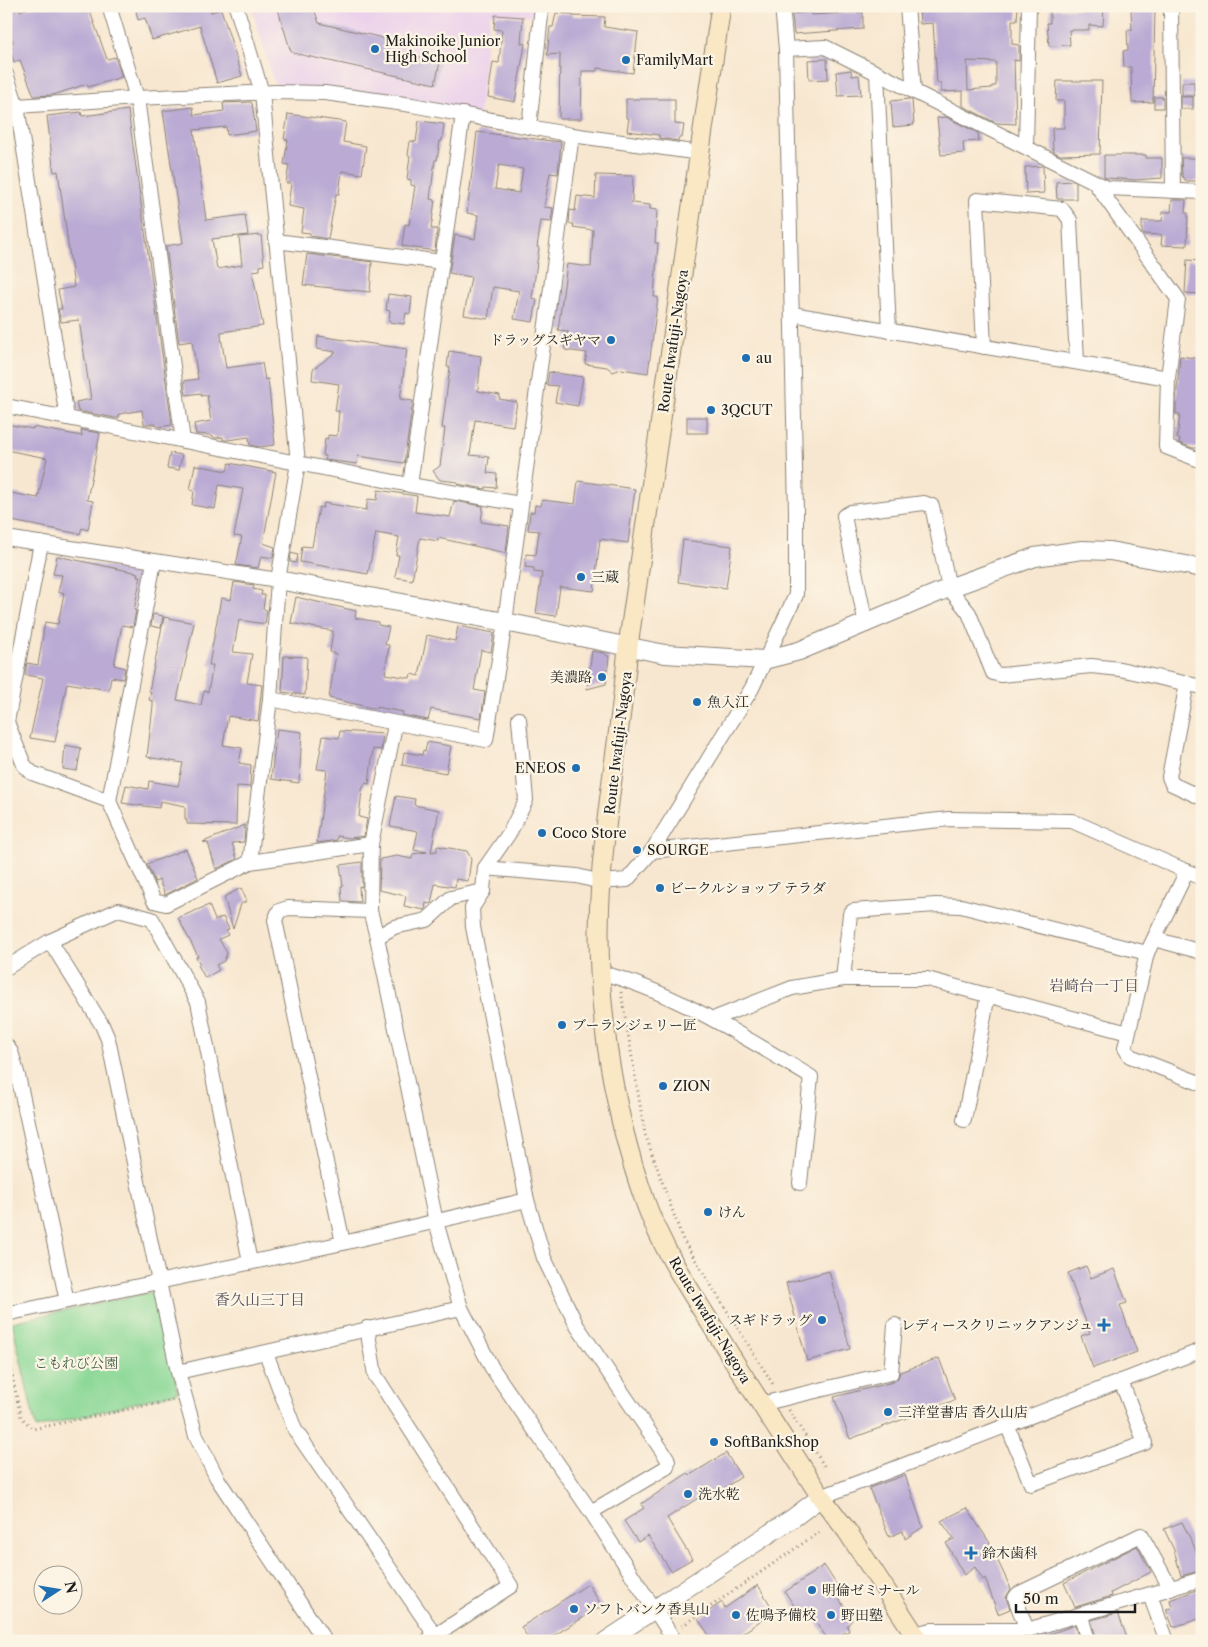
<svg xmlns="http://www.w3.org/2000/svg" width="1208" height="1647" font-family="'Libre Caslon Text','Noto Serif JP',serif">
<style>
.built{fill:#ebd1eb}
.green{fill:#8ad896;stroke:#537a59}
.building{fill:#baaad4;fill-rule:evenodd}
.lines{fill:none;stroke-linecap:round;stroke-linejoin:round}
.minor-casing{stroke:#8a8276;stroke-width:16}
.tertiary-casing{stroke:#8a8276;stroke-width:20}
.secondary-casing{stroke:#8a8276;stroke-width:21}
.path{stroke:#8a8276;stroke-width:3;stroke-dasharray:1 4;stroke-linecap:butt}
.minor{stroke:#fff;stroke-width:14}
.tertiary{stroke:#fff;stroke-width:18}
.secondary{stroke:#fae7c3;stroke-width:19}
.poi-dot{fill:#1f6fb2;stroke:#fcf5e5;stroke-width:2}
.labels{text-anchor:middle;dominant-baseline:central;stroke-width:4.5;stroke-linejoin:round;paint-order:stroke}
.poi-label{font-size:14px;fill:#1c1c1c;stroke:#fcf5e5;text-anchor:start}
.street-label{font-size:14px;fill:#1c1c1c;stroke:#fcf5e5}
.park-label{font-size:14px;fill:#425e47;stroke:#fcf5e5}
.neighbourhood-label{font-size:15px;fill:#534e5c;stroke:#fcf5e5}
</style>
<rect width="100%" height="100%" fill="#fcf5e5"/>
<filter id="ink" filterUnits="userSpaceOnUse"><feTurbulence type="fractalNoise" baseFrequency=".02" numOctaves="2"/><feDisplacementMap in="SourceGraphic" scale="10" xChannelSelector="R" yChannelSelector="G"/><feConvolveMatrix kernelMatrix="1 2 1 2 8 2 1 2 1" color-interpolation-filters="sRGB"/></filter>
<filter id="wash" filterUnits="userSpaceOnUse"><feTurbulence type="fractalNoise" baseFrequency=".0096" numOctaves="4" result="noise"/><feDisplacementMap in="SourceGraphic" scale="20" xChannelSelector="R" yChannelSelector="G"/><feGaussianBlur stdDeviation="1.12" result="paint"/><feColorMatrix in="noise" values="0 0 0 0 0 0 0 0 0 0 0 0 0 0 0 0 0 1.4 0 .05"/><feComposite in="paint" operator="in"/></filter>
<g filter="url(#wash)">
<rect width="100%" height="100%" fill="#f8e7d0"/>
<path class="built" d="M251 6H535L534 16 490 14 479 115 278 86 274 82Z"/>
<g class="green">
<path d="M359 6H415L387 13Z"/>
<path d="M156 1291 178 1392 36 1428 12 1322Z"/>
</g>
<g id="blocks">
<g class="building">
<path d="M6 6H18L20 11 34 6H88L107 59 115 57 122 77 88 87 87 84 53 95 34 96 20 60 14 62 10 50 12 49 10 43 13 42 6 24Z"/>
<path d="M135 6H209L211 12 221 9 242 76 217 83 200 26 152 40 145 18 138 20Z"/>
<path d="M277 6H313L319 23 383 38 387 49 440 62 435 84 293 53 290 49Z"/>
<path d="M919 6H1018L1017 20H1012V44L1019 45V61L1014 60 1016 124 996 123 963 106V91L941 92V83H937L933 23 920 24ZM967 61 996 62V86H992V88L968 90Z"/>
<path d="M1104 8 1103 26 1089 25V30H1069L1070 45 1049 46 1047 23H1050V9Z"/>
<path d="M1155 9 1153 102 1132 103 1131 67H1124L1123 51 1128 50 1127 30H1132L1131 10Z"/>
<path d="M811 12V15L863 12V29L794 34 792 14Z"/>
<path d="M556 13 572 14V16L605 17 604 27 638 32 633 73 597 68V71H582L581 119H559L560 54 547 55 550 27H553Z"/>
<path d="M495 15 523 17 521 43 525 44 515 102 488 97 493 62 499 63 502 30 494 29Z"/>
<path d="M827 59 828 79 809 80 808 60Z"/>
<path d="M851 70 852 76 859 75 861 95 838 96 836 72Z"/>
<path d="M1057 81H1102L1100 154 1060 155 1053 151 1052 128H1064V101H1056Z"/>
<path d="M1182 82H1194L1195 96H1182Z"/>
<rect x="1154" y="97" width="9" height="11"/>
<rect x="1181" y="97" width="12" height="12"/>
<path d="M626 99H675V124L684 125 682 138H678V141L659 138V135L627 131 629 118H626Z"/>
<path d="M909 99 912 100 914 125 893 127 891 101Z"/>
<path d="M250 102 252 103 256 131 227 135 226 127 194 130 206 220 245 215 248 235 212 239 217 269 242 265 239 237 261 235 264 265 260 266V270L252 271 263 326 221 332V336L226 368 262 363 265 380 268 379 275 445 259 447 250 445 249 437 228 440H223V437L215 438 210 435 196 434 194 424 211 421 207 395 201 396V393L186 395 184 381 198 379 192 341 179 343 166 246 183 243 163 111 193 107 194 115 224 111 223 103Z"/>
<path d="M128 110 172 425 159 427 155 424H144L142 410 119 414V418H115L78 411 76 402 91 399 79 320 61 322 58 309H62L58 290 74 287 58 171 54 172 53 166 47 116 81 112 82 116Z"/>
<path d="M288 114 346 122 343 142 366 146 362 174 342 171 339 194H336L328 239 310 236V233L301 232 304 209 288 206 291 183H286L289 165 284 164 288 140 284 139Z"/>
<path d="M946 117 978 133 979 141 963 142 964 153 941 155 937 118Z"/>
<path d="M419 121 444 124 442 141H440L437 160H435L430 199 435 200 431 229H437L435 251 402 246 405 224 409 225 415 186 411 185V180L407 179 410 156 408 155 410 141 416 142Z"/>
<path d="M477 132 561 142 558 174 550 173 544 207 553 208 551 222 541 221 537 247 539 248 532 298 537 299 533 322 514 319 519 291 493 287 488 319 464 315 471 277 449 273 455 235 475 239 478 215 467 213ZM499 165 523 169 519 193 495 189Z"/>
<path d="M1104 155H1146V158H1162V178L1135 180 1107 178 1104 177Z"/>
<path d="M1181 158H1202V181H1186L1182 176Z"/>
<path d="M1043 166 1044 193 1026 194 1025 167Z"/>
<path d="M596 175 633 176 632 203 650 205V209L657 210 655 243H658L654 297H658L648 373 621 369 613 372 607 367 585 364 587 353 565 350 568 331 558 330 567 264 591 267 593 230 573 227 574 224H569L570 210 575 211 577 196 595 198Z"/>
<path d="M1073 181 1076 182V199H1057L1056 182Z"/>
<path d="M1172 200H1186L1185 213H1188L1187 246 1161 245 1162 235 1142 234V221H1162L1163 212H1171Z"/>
<path d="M307 254 372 262 370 292 303 285Z"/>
<path d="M1187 260 1202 261 1200 294 1185 293Z"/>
<path d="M388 294 412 297 410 314 406 313 404 324 389 322 390 311 386 310Z"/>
<path d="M318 336 407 349 400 399 413 401 404 463 358 456 357 464 325 460 326 457 323 456 325 438 328 439V435L337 436 339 411H335L339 384 312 380 313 369 336 352 317 349Z"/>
<path d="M449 351 481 356 478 391 500 395 499 399 517 402 513 426 475 420 470 455 489 457 487 473 497 474 496 488 486 487 485 489 458 484V482L440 480 433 471 440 466 445 428H442L450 367H447Z"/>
<path d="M1180 356 1202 359V448H1193L1179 443 1180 439 1177 438 1180 414H1176V401Z"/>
<path d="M549 372 583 377 578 406 555 402 558 386 547 385Z"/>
<rect x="687" y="417" width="20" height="16"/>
<path d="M6 424 33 429V427L82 436 81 430 100 433 87 500 93 501 88 530 82 528 80 534 6 520V492L38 498 47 458 6 450Z"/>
<path d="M170 453 182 455 179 470 167 468Z"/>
<path d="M229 463 276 472 263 543 275 547 273 558 261 556 258 568 236 565 242 537 234 536 243 489 219 485 215 509 192 505 194 491 190 490 195 465 227 471Z"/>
<path d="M578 481 635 489 628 543 600 539 594 591 560 587 556 616 536 613 542 573 534 572V568L525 567 526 554 536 555 539 531 528 530 530 512H534L535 505 541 506 542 500 575 504Z"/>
<path d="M378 490 417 496 415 512 450 517 454 501 483 506 481 522 509 526 506 553 438 538V541L420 538 412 580 395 577 399 555H396L399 537 376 533 368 574 300 562 302 546 312 547 319 507 323 508 324 503 366 510 368 499 377 500Z"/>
<path d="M683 540 732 546 726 588 678 582Z"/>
<path d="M291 553 298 555 296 563 290 562Z"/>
<path d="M57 556 138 573 137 576H141L134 610H136L133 627 122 625 114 665 125 668 123 679 111 677 109 690 67 683 55 742 30 738 43 678 25 675 27 663 38 665 45 622 58 624 64 593 58 592 62 575 53 574Z"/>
<path d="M234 582 254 585 253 589 262 591 261 595H265L263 609 267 610 265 624 239 620 233 652 252 654 247 683 262 685 258 721 228 716 223 745 242 748 239 763 251 765 250 787 237 786 236 825 187 824V820H185V806L160 801 159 808 122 803 126 785 148 789 149 781 178 786 183 763 147 757 153 706V701L149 700 151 692 149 691 164 617 194 623 177 700 201 705 204 691 208 692 213 665H209L221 598 231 600Z"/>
<path d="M296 597 356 611 355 618 378 622V625L389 627 385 645H389L385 674 410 678 411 674 419 676 427 635 455 641 458 626 494 633 491 652 481 650 474 690 485 692 481 718 431 709 428 720 402 715 403 712 376 707V709L329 698 336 654 330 652 333 631 291 623Z"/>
<path d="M153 614 163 616 161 628 151 626Z"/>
<path d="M592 651 604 653 609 657 606 684 587 689Z"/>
<path d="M284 656 307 657 305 695 282 692Z"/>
<path d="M277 729 302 732 299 783 271 779Z"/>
<path d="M340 731 383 734 381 750 373 749 369 784 365 783 362 790 359 817 367 819 364 836 350 838 337 836V840L317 843 327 770 317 769 323 736 339 738Z"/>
<path d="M427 742 451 746 446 773 402 765 404 752 422 755 423 750 425 751Z"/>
<path d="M65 745 81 748 77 771 63 769Z"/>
<path d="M396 796 415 799 414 805 439 810 431 852 437 851V846L467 851 471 859 468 881 456 879 455 887 435 884 431 904 426 903 425 910 404 906 406 896 379 890 380 859 397 856 412 859 413 854 427 852 414 850 418 831 390 826Z"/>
<path d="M245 825 244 842 232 843 237 859 216 869 208 843 203 842Z"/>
<path d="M186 849 198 878 165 895 159 880 155 882 147 864Z"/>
<path d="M362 862V887L359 886 360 902 342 901 341 886H343L340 865Z"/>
<path d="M241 888 247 901 241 904 233 929 224 897Z"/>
<path d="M209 905 215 920 223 917 229 929 226 931 228 935 219 939 227 953 224 961 216 965 219 970 205 978 198 965 200 964 196 957 198 956 178 918Z"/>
<path d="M1086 1266 1091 1278 1114 1269 1127 1303 1120 1305 1137 1352 1093 1368 1081 1336 1090 1333 1068 1273Z"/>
<path d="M829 1271 850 1349 807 1361 786 1283Z"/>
<path d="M939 1358 955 1400 850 1439 834 1397 893 1382 898 1378 900 1372Z"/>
<path d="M726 1453 741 1477 709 1498 706 1493 667 1518 692 1559 671 1571 648 1536 638 1542 624 1521 644 1508 641 1504 688 1473 690 1475Z"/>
<path d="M905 1475 923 1527 905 1539 903 1531 889 1537 869 1488Z"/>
<path d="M967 1508 997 1554 995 1555 1011 1589 1006 1597 1010 1609 998 1614 985 1578 983 1580 975 1567 964 1575 946 1543 954 1539 941 1521Z"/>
<path d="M1182 1522 1195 1548 1202 1570 1181 1576 1174 1550 1164 1529Z"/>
<path d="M1137 1546 1151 1572 1111 1593 1112 1596 1075 1607 1064 1583Z"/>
<path d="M824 1565 838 1587 834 1590 852 1620 847 1626 849 1631 828 1640 807 1608 799 1613 785 1592Z"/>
<path d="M588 1584 602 1606 545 1641H530L521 1627Z"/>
<path d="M758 1585 774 1611 732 1641H713L698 1619 722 1602 725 1608Z"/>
<path d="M1202 1588V1618L1173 1627 1166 1609 1172 1608 1170 1600Z"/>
<path d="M1118 1613 1128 1641H1097L1091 1620Z"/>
<path d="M1075 1625 1079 1641H1037L1036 1639Z"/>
</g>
</g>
</g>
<g filter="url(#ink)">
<use href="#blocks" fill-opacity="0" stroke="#8a8276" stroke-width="1"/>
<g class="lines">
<g class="minor-casing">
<g id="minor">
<path d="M109 6 137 98 183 441"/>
<path d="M907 6 914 92"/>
<path d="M1171 6 1173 191"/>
<path d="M786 49 825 47 1107 188 1202 192"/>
<path d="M6 74 17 106 67 418"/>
<path d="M877 74 889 331"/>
<path d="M6 118 17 106 137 98 276 92 325 93 412 105 572 135 700 153"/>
<path d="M529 127 542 6"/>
<path d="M1026 147 1029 6"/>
<path d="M1095 183 1178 299 1168 378 1166 447 1202 461"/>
<path d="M276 241 442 262"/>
<path d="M792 314 1168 378"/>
<path d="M984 347 977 200 1062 209 1070 220 1077 362"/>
<path d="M6 406 410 485 521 504"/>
<path d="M410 485 463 114"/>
<path d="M6 538 278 580"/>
<path d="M41 543 7 722 24 765 32 773 109 801"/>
<path d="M154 562 109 801 154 901 166 904 250 862 270 699 278 580 298 463 262 93 236 6"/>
<path d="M866 625 844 516 851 512 924 503 932 506 949 588 969 613 993 673 1001 675 1091 666 1120 669 1202 687"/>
<path d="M1187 683 1169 777 1172 784 1202 798"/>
<path d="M270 699 486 740 505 622 572 135"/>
<path d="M519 719 526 800 510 832 485 868 483 891 472 908 473 927 527 1200 544 1258 577 1326 667 1458 668 1462 667 1467 591 1512"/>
<path d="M652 851 752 688 796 595V512L786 49 782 6"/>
<path d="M250 862 371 844"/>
<path d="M485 868 577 876 601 882 627 880 652 851 949 819 1072 821 1202 878"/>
<path d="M1187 871 1147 953 1125 1048 1130 1056 1202 1084"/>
<path d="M370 911 371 844 395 725"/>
<path d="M377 937 394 927 427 920 451 898 483 891"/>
<path d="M1154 939 1202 952"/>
<path d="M50 941 102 1025 108 1039 178 1372 196 1436 217 1478 325 1641"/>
<path d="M6 968 50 941 118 910 152 919 198 1002 250 1262"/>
<path d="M599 972C675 992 744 1037 811 1077L800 1183"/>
<path d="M843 979 850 914 853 911 936 905 961 906 1147 953"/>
<path d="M713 1019 792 988 843 979H927L1128 1033"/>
<path d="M6 1045 11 1052 18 1076 67 1301"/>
<path d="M964 1120 988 995"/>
<path d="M343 1243 275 920 279 911 288 908 370 911 377 937 436 1222 461 1308 492 1368 591 1512 675 1641"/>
<path d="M6 1314 343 1243 527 1200"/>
<path d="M367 1328 375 1375 511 1586 427 1641"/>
<path d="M266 1353 295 1430 435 1635"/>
<path d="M178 1372 461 1308"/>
<path d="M761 1404 891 1373 895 1325"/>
<path d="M1008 1427 1031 1484 1145 1443 1121 1381"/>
<path d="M821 1497 1202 1350"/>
<path d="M1150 1595 1167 1641"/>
<path d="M1081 1616 1088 1641"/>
<path d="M1027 1630 1015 1598 1018 1594 1141 1535 1171 1589"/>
<path d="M914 1634 931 1630H1027L1202 1579"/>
</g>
</g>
<g class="tertiary-casing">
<g id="tertiary">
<path d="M278 580 505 622 665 654 764 660 799 651 949 588 1035 557 1082 550 1110 551 1202 568"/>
<path d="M606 1641 793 1518 821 1497"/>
</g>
</g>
<g class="secondary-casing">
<path id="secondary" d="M721 6 628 646C622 725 606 803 601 881 593 986 610 1105 646 1204 662 1249 691 1292 716 1332 750 1388 786 1442 821 1497L847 1531 919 1641"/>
</g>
<g class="path">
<path d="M621 992 645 1134 683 1240 774 1386"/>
<path d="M6 1347 21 1417 33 1429 173 1400"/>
<path d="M789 1410 826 1469"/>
<path d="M682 1626 821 1531"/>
</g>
<use href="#minor" class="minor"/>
<use href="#tertiary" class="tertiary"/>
<use href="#secondary" class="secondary"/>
</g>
</g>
<g class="poi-dot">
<circle cx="375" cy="49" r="5"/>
<circle cx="626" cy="60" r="5"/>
<circle cx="611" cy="340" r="5"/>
<circle cx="746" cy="358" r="5"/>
<circle cx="711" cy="410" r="5"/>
<circle cx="581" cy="577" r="5"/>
<circle cx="602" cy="677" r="5"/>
<circle cx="697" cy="702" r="5"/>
<circle cx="576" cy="768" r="5"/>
<circle cx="542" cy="833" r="5"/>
<circle cx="637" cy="850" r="5"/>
<circle cx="660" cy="888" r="5"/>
<circle cx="562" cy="1025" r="5"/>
<circle cx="663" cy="1086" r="5"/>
<circle cx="708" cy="1212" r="5"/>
<circle cx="822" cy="1320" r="5"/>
<path d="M1101.5 1317.5h5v5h5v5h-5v5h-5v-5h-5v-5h5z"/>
<circle cx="888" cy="1412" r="5"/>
<circle cx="714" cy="1442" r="5"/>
<circle cx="688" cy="1494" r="5"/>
<path d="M968.5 1545.5h5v5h5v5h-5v5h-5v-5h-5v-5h5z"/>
<circle cx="812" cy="1590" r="5"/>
<circle cx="574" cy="1609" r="5"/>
<circle cx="736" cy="1615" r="5"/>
<circle cx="831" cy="1615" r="5"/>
</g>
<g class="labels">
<g class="poi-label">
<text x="385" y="41">Makinoike Junior<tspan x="385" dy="16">High School</tspan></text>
<text x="636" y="60">FamilyMart</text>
<text x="601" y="340" text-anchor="end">ドラッグスギヤマ</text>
<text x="756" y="358">au</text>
<text x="721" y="410">3QCUT</text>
<text x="591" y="577">三蔵</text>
<text x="592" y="677" text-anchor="end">美濃路</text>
<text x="707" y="702">魚入江</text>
<text x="566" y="768" text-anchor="end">ENEOS</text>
<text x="552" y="833">Coco Store</text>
<text x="647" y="850">SOURGE</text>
<text x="670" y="888">ビークルショップ テラダ</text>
<text x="572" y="1025">ブーランジェリー匠</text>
<text x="673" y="1086">ZION</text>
<text x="718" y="1212">けん</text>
<text x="812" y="1320" text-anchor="end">スギドラッグ</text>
<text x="1093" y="1325" text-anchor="end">レディースクリニックアンジュ</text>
<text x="898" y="1412">三洋堂書店 香久山店</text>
<text x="724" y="1442">SoftBankShop</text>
<text x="698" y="1494">洗水乾</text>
<text x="982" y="1553">鈴木歯科</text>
<text x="822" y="1590">明倫ゼミナール</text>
<text x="584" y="1609">ソフトバンク香具山</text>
<text x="746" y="1615">佐鳴予備校</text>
<text x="841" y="1615">野田塾</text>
</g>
<g class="street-label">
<text transform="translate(673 341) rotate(-82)">Route Iwafuji-Nagoya</text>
<text transform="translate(618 743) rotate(-83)">Route Iwafuji-Nagoya</text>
<text transform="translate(710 1320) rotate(59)">Route Iwafuji-Nagoya</text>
</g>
<g class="park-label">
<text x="76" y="1363">こもれび公園</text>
</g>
<g class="neighbourhood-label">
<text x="1094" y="985">岩崎台一丁目</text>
<text x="260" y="1299">香久山三丁目</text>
</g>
</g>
<rect width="1208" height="1647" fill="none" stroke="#fcf5e5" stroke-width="25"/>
<g transform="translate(58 1590) rotate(78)"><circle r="24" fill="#fcf5e5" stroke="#a29e95"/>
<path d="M0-4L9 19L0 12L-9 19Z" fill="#1f6fb2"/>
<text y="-8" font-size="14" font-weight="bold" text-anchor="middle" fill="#1c1c1c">N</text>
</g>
<path d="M1016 1604v8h119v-8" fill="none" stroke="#1c1c1c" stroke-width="2.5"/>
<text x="1023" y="1604" font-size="15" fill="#1c1c1c" stroke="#fcf5e5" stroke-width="4" paint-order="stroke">50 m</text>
</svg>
